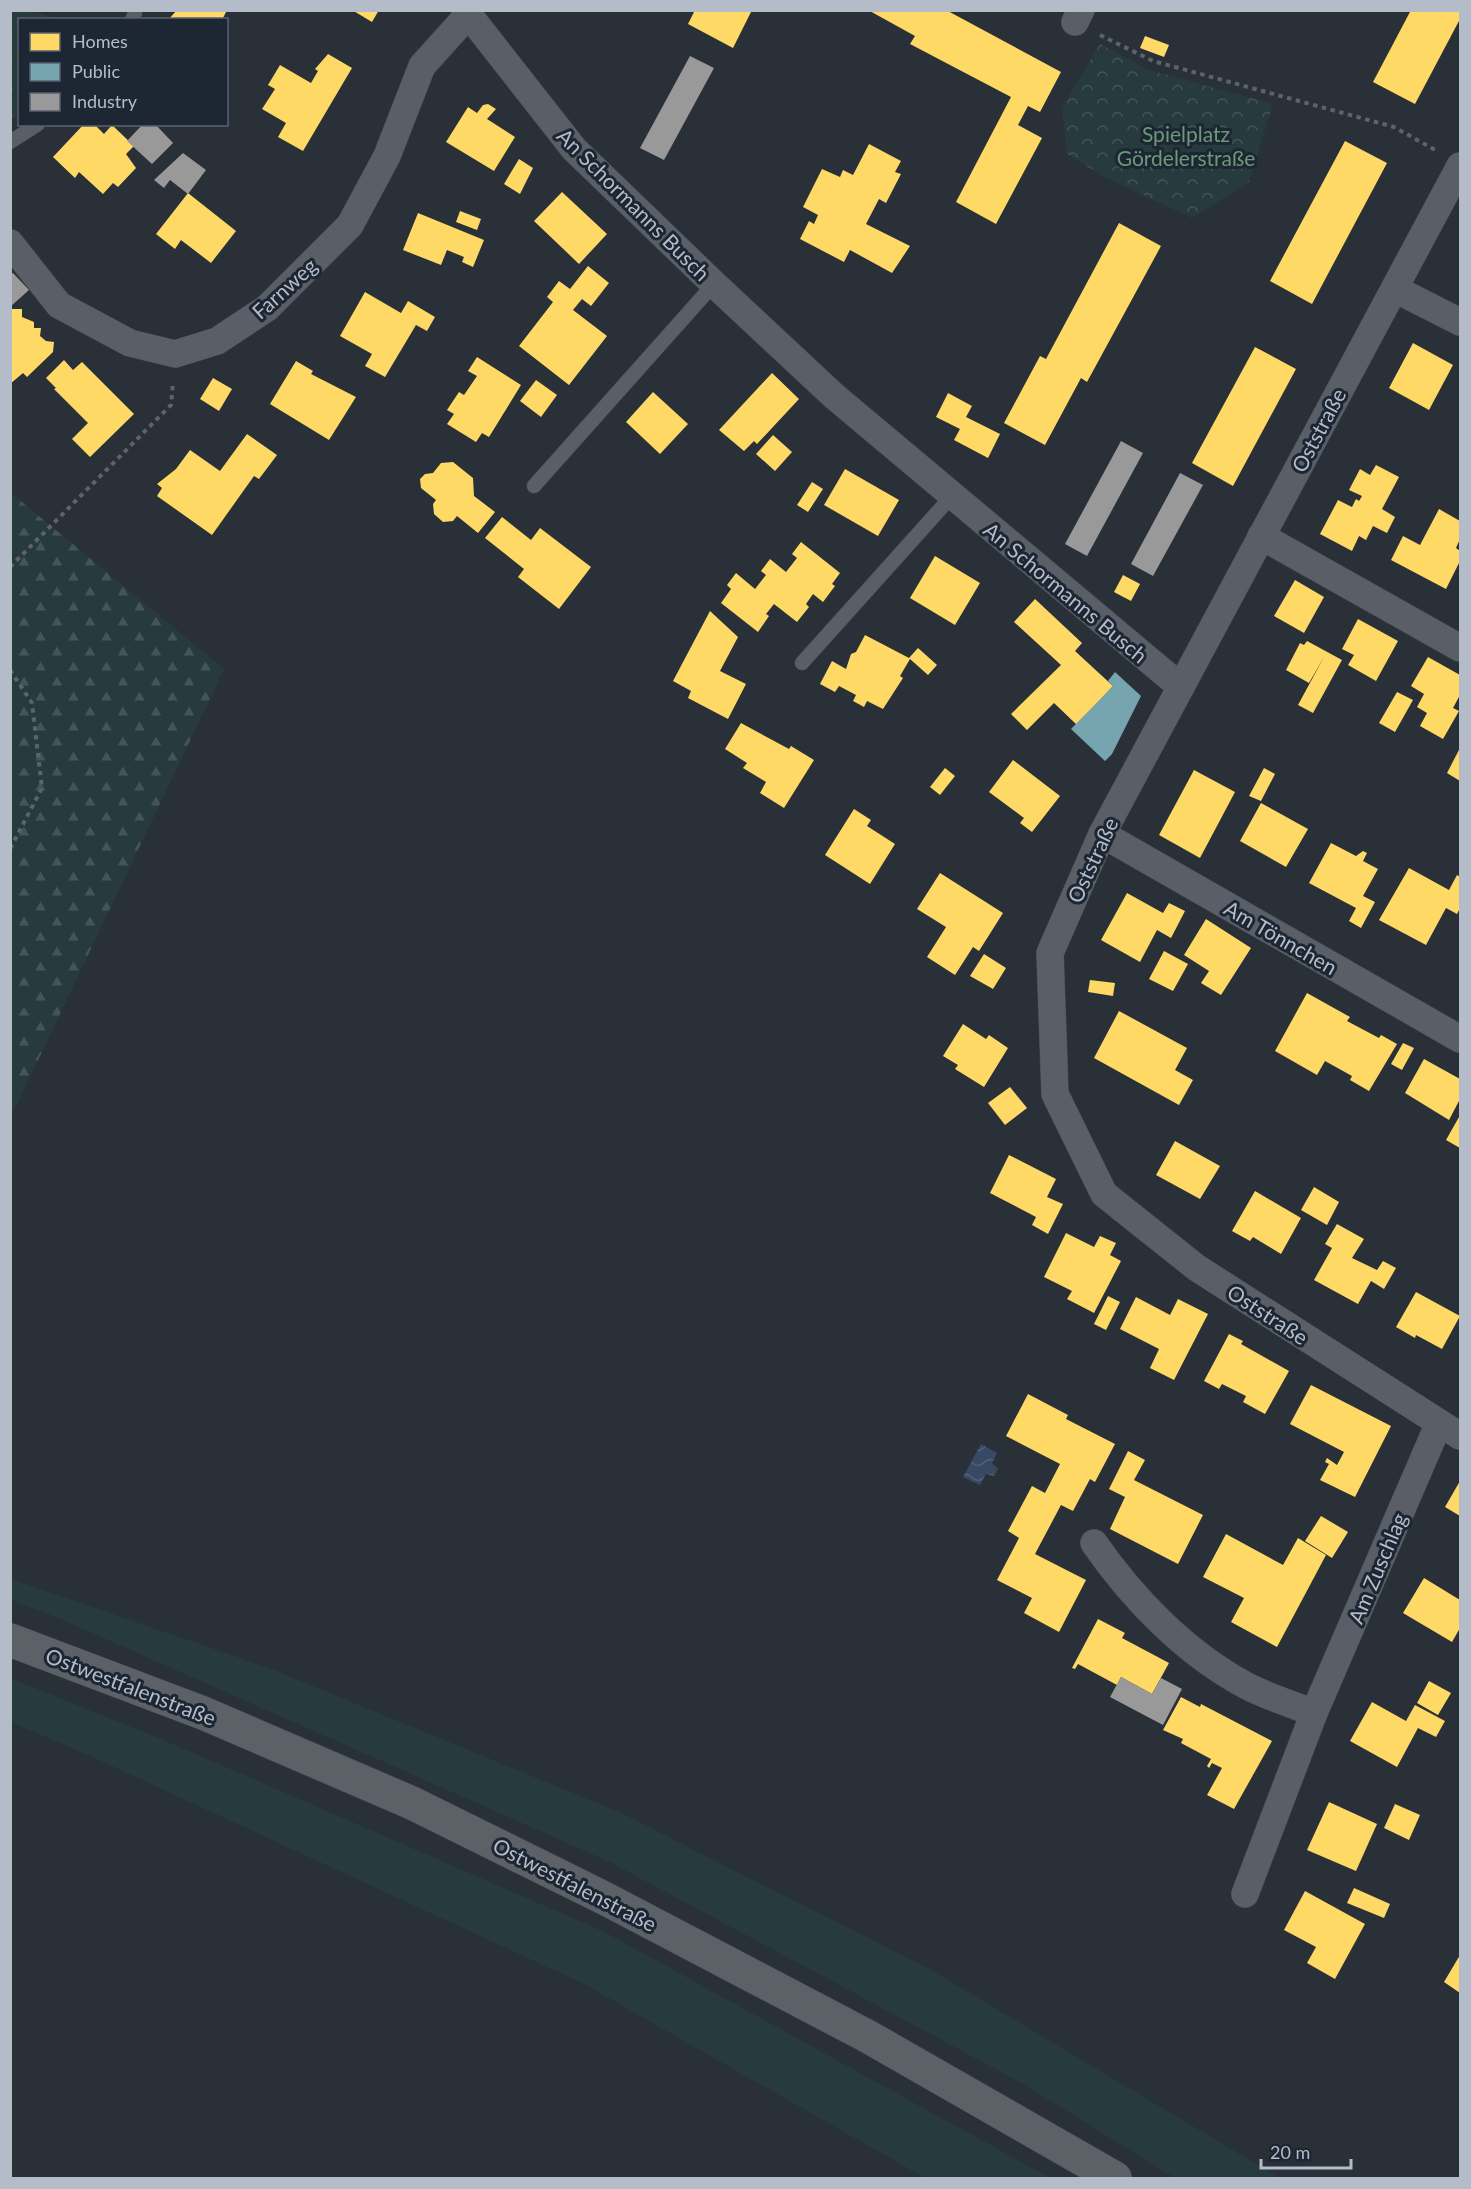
<svg xmlns="http://www.w3.org/2000/svg" width="1471" height="2189" font-family="Lato,sans-serif">
<style>
.grass{fill:#273a3e}
.forest{fill:url(#forest-firs)}
.park{fill:url(#park-crowns)}
.water{fill:url(#water-waves)}
.homes{fill:#ffd966}
.public{fill:#76a5af}
.industry{fill:#999}
.lines{fill:none;stroke-linecap:round;stroke-linejoin:round}
.lane-casing{stroke:#484c53;stroke-width:15}
.street-casing{stroke:#484c53;stroke-width:28}
.primary-casing{stroke:#484c55;stroke-width:34}
.path{stroke:#5d636a;stroke-width:4;stroke-dasharray:4.5 4.5;stroke-linecap:butt}
.lane{stroke:#5a5e66;stroke-width:14}
.street{stroke:#5a5e66;stroke-width:27}
.primary{stroke:#5c6168;stroke-width:33}
.labels{text-anchor:middle;dominant-baseline:central;stroke-width:6;stroke-linejoin:round;paint-order:stroke}
.park-label{font-size:21px;fill:#6b9a76;stroke:#1d2633}
.street-label{font-size:21px;fill:#b4bcc9;stroke:#1d2633}
</style>
<defs>
<pattern id="forest-firs" width="22" height="20" patternUnits="userSpaceOnUse" patternTransform="scale(1.5)"><rect width="22" height="20" fill="#273a3e"/><path d="M5 1l3.5 6h-7zM16 11l3.5 6h-7z" fill="#445559"/></pattern>
<pattern id="park-crowns" width="20" height="18" patternUnits="userSpaceOnUse" patternTransform="scale(1.5)"><rect width="20" height="18" fill="#273a3e"/><path d="M2 6a3 3 0 1 1 6 0M12 15a3 3 0 1 1 6 0" fill="none" stroke="#445559"/></pattern>
<pattern id="water-waves" width="16" height="10" patternUnits="userSpaceOnUse" patternTransform="scale(1.5)"><rect width="16" height="10" fill="#384963"/><path d="M0 5q4-4 8 0t8 0" fill="none" stroke="#526178"/></pattern>
</defs>
<rect width="100%" height="100%" fill="#2a3038"/>
<g class="grass">
<path d="M11 1579 269 1668 617 1811 926 1967 1280 2178H1175L1018 2081 610 1862 56 1617 11 1600Z"/>
<path d="M10 1678 159 1738 605 1932 1050 2178H925L584 1984 90 1756 11 1722Z"/>
</g>
<path class="forest" d="M11 493 224 669 11 1117Z"/>
<g class="park">
<path d="M11 10 32 11 58 19 20 20 19 115 11 120Z"/>
<path d="M1100 44 1149 70 1273 104 1249 182 1192 218 1104 177 1067 154 1062 108Z"/>
</g>
<path class="water" d="M981 1444 997 1453 992 1463 998 1469 994 1476 986 1474 980 1485 963 1477Z"/>
<g class="homes">
<path d="M177 10H227L222 20H168Z"/>
<path d="M352 10H379L372 22Z"/>
<path d="M695 10H752L733 48 688 24Z"/>
<path d="M868 10H946L1061 72 1040 112 1028 106 1018 125 1042 138 996 224 956 202 1011 97 910 44 915 36Z"/>
<path d="M1460 10V19L1415 104 1373 82 1411 10Z"/>
<path d="M1145 36 1169 45 1164 57 1140 48Z"/>
<path d="M328 54 352 68 303 151 278 137 286 123 262 109 275 89 268 85 280 65 311 83 318 71 315 69Z"/>
<path d="M488 104 496 109 487 119 515 137 494 171 446 142 468 107 477 113 483 105Z"/>
<path d="M84 124H94L104 134 112 125 134 146 126 154 136 168 118 187 113 183 103 194 79 172 75 178 53 157Z"/>
<path d="M1345 141 1387 163 1312 304 1270 281Z"/>
<path d="M869 144 901 161 895 172 901 174 886 203 879 199 866 224 910 246 892 273 850 250 844 262 800 239 809 221 814 224 818 215 803 207 822 169 840 177 843 170 853 175Z"/>
<path d="M519 159 533 168 520 194 504 184Z"/>
<path d="M562 192 607 234 579 264 534 221Z"/>
<path d="M188 193 236 231 211 263 181 240 175 249 156 234Z"/>
<path d="M460 211 481 219 477 230 456 222Z"/>
<path d="M418 213 484 240 473 267 462 262 464 257 447 250 441 265 403 250Z"/>
<path d="M1119 223 1161 246 1087 382 1081 378 1045 445 1004 423 1040 356 1046 359Z"/>
<path d="M588 266 609 283 591 306 582 299 573 310 607 336 569 385 519 346 553 302 547 297 559 281 570 289Z"/>
<path d="M365 292 401 313 408 301 435 317 427 331 416 325 385 377 365 366 372 354 340 336Z"/>
<path d="M10 309H22V317L34 322V328H41L40 336 46 341 54 342 53 352 27 377 23 373 10 384Z"/>
<path d="M1413 343 1453 365 1429 410 1389 388Z"/>
<path d="M1255 347 1296 369 1233 486 1192 463Z"/>
<path d="M477 357 521 385 489 437 482 433 476 442 447 424 454 414 447 410 459 392 464 395 477 376 468 371Z"/>
<path d="M64 360 73 370 82 362 134 414 90 457 72 439 88 423 54 389 56 388 46 378Z"/>
<path d="M296 361 313 371 311 374 356 397 329 440 270 404Z"/>
<path d="M772 373 799 399 757 444 754 441 744 451 719 430Z"/>
<path d="M213 378 232 389 219 411 200 399Z"/>
<path d="M536 380 557 395 541 417 520 401Z"/>
<path d="M653 392 688 424 660 454 626 422Z"/>
<path d="M948 393 972 406 966 417 1000 434 988 458 954 440 960 429 936 417Z"/>
<path d="M247 434 277 455 259 479 254 476 212 535 157 496 162 488 157 484 176 469 190 450 220 471Z"/>
<path d="M773 435 792 452 775 471 756 454Z"/>
<path d="M453 462 473 478 474 496 495 512 478 533 457 516 453 521 443 522 434 514 433 504 436 500 421 488 420 479 425 474 433 473 441 463Z"/>
<path d="M1376 465 1399 477 1382 509 1395 517 1387 533 1373 526 1366 540 1359 536 1352 551 1320 534 1338 500 1352 507 1356 499 1359 501 1362 496 1349 490 1360 469 1370 475Z"/>
<path d="M845 469 899 500 878 536 824 505Z"/>
<path d="M812 482 823 489 808 512 797 505Z"/>
<path d="M1439 509 1460 521V539L1456 548 1460 551V561L1446 589 1391 560 1403 536 1420 545Z"/>
<path d="M502 517 531 540 540 528 591 567 559 609 518 577 524 569 485 538Z"/>
<path d="M801 542 840 573 832 584 835 586 823 602 813 594 806 604 809 607 797 622 774 604 766 614 769 616 758 632 721 603 731 589 727 585 736 573 755 589 766 575 761 571 770 559 786 572 797 558 792 554Z"/>
<path d="M935 556 980 583 955 625 910 598Z"/>
<path d="M1123 575 1140 584 1131 601 1114 592Z"/>
<path d="M1295 580 1324 597 1304 633 1274 616Z"/>
<path d="M1035 599 1082 643 1075 651 1113 686 1077 725 1054 703 1027 730 1011 714 1061 665 1014 622Z"/>
<path d="M710 611 738 637 720 671 746 684 728 719 688 698 691 691 673 681Z"/>
<path d="M1358 619 1398 641 1376 681 1348 665 1354 655 1342 649Z"/>
<path d="M865 635 909 658 918 648 937 665 928 675 910 659 900 676 903 678 883 709 867 701 864 707 853 701 856 695 839 686 835 692 820 684 832 661 846 669 851 654 856 652Z"/>
<path d="M1307 641 1342 660 1313 713 1298 705 1324 657 1309 683 1286 670 1300 643 1304 645Z"/>
<path d="M1428 657 1460 675V695L1453 708 1459 711 1443 739 1420 726 1427 713 1417 707 1424 694 1411 686Z"/>
<path d="M1397 692 1413 700 1395 732 1379 723Z"/>
<path d="M741 723 789 749 791 746 814 760 784 808 760 793 766 782 743 768 747 763 725 749Z"/>
<path d="M1460 748V781L1447 773Z"/>
<path d="M1013 760 1060 796 1032 832 1020 823 1024 818 989 792Z"/>
<path d="M945 768 955 776 940 795 930 787Z"/>
<path d="M1264 768 1275 774 1261 801 1249 796Z"/>
<path d="M1194 770 1235 792 1200 858 1159 835Z"/>
<path d="M1261 803 1308 829 1286 867 1240 841Z"/>
<path d="M854 809 871 820 867 826 895 844 870 884 825 855Z"/>
<path d="M1331 843 1356 856 1363 851 1367 853 1363 861 1378 869 1363 896 1375 902 1361 928 1349 921 1356 908 1309 883Z"/>
<path d="M1409 868 1449 890 1457 875 1460 877V908L1457 914 1446 908 1426 945 1379 920Z"/>
<path d="M940 873 1003 913 979 951 973 947 955 975 927 957 946 927 917 909Z"/>
<path d="M1127 893 1163 913 1169 903 1185 911 1171 938 1157 930 1140 962 1101 940Z"/>
<path d="M1206 919 1251 948 1221 995 1201 983 1209 971 1184 955Z"/>
<path d="M1164 951 1188 964 1173 991 1149 979Z"/>
<path d="M984 954 1006 968 993 989 970 976Z"/>
<path d="M1090 980 1115 983 1113 996 1088 992Z"/>
<path d="M1307 993 1350 1017 1347 1021 1379 1038 1381 1035 1397 1044 1369 1091 1350 1080 1352 1076 1325 1061 1317 1075 1275 1051Z"/>
<path d="M1119 1011 1187 1048 1175 1070 1193 1080 1179 1105 1094 1058Z"/>
<path d="M963 1024 986 1039 989 1035 1008 1048 984 1087 955 1069 958 1065 943 1056Z"/>
<path d="M1403 1043 1414 1048 1402 1070 1391 1064Z"/>
<path d="M1424 1059 1460 1079V1099L1449 1120 1405 1093Z"/>
<path d="M1010 1087 1027 1108 1005 1125 988 1103Z"/>
<path d="M1459 1117 1460 1118V1148L1446 1140Z"/>
<path d="M1175 1141 1220 1166 1200 1199 1156 1175Z"/>
<path d="M1009 1155 1056 1179 1047 1197 1063 1204 1048 1234 1032 1225 1036 1217 990 1193Z"/>
<path d="M1314 1187 1339 1202 1327 1225 1301 1210Z"/>
<path d="M1255 1191 1301 1218 1281 1254 1253 1237 1250 1241 1232 1231Z"/>
<path d="M1337 1224 1364 1239 1352 1258 1377 1270 1383 1261 1396 1268 1384 1289 1371 1281 1358 1304 1314 1280 1332 1248 1325 1244Z"/>
<path d="M1066 1233 1094 1247 1100 1236 1116 1243 1110 1255 1121 1261 1094 1313 1067 1299 1072 1291 1044 1277Z"/>
<path d="M1416 1292 1460 1316 1442 1349 1416 1335 1415 1338 1396 1327Z"/>
<path d="M1108 1296 1120 1302 1106 1330 1094 1324Z"/>
<path d="M1136 1297 1170 1315 1178 1299 1208 1314 1174 1380 1150 1368 1159 1349 1120 1329Z"/>
<path d="M1229 1334 1243 1341 1241 1344 1289 1371 1265 1414 1243 1402 1246 1396 1222 1384 1219 1389 1204 1381Z"/>
<path d="M1311 1385 1391 1426 1355 1497 1320 1480 1329 1464 1325 1462 1327 1458 1337 1465 1344 1452 1290 1424Z"/>
<path d="M1028 1394 1068 1415 1066 1419 1115 1444 1095 1482 1090 1479 1073 1511 1061 1505 1035 1554 1086 1580 1059 1632 1024 1613 1032 1598 997 1580 1019 1538 1008 1531 1032 1486 1045 1493 1060 1464 1006 1436Z"/>
<path d="M1128 1451 1145 1460 1134 1480 1203 1515 1178 1564 1110 1529 1125 1497 1109 1489Z"/>
<path d="M1460 1481V1516L1445 1507Z"/>
<path d="M1321 1516 1348 1532 1332 1558 1305 1541Z"/>
<path d="M1226 1534 1283 1565 1298 1538 1326 1555 1277 1647 1231 1622 1244 1598 1203 1577Z"/>
<path d="M1424 1578 1460 1600V1628L1452 1642 1403 1613Z"/>
<path d="M1098 1619 1125 1633 1122 1638 1169 1663 1152 1694 1121 1677 1117 1685 1078 1664 1075 1669 1072 1668Z"/>
<path d="M1429 1681 1451 1693 1438 1715 1417 1703Z"/>
<path d="M1181 1697 1200 1707 1201 1704 1272 1741 1234 1809 1207 1795 1222 1768 1212 1763 1209 1768 1207 1766 1211 1759 1181 1743 1183 1739 1163 1730Z"/>
<path d="M1372 1702 1406 1721 1415 1705 1445 1721 1436 1737 1418 1728 1397 1767 1350 1741Z"/>
<path d="M1329 1802 1377 1824 1356 1871 1307 1850Z"/>
<path d="M1395 1804 1420 1815 1409 1840 1384 1828Z"/>
<path d="M1354 1888 1390 1904 1384 1918 1347 1903Z"/>
<path d="M1305 1891 1365 1924 1335 1979 1307 1963 1316 1947 1284 1930Z"/>
<path d="M1460 1955V1993L1444 1982Z"/>
</g>
<path class="public" d="M1115 672 1141 696 1112 754 1105 761 1071 729 1113 686 1108 681Z"/>
<g class="industry">
<path d="M690 56 714 68 664 160 640 148Z"/>
<path d="M143 124H155L173 143 152 164 127 141Z"/>
<path d="M183 153 206 170 188 194 170 180 164 188 154 180Z"/>
<path d="M13 273 29 290 10 307V275Z"/>
<path d="M1121 441 1143 453 1087 556 1065 544Z"/>
<path d="M1180 473 1203 485 1153 576 1131 564Z"/>
<path d="M1121 1677 1152 1694 1161 1678 1182 1689 1163 1725 1110 1697Z"/>
</g>
<g class="lines">
<g class="lane-casing">
<g id="lane">
<path d="M132 20 135 13"/>
<path d="M10 142 38 124"/>
<path d="M534 486 714 284"/>
<path d="M802 663 952 496"/>
</g>
</g>
<g class="street-casing">
<g id="street">
<path d="M465 10 574 149 714 284 834 396 1181 687"/>
<path d="M1075 22 1081 10"/>
<path d="M1460 166 1102 834 1050 953 1055 1094 1104 1194 1197 1268 1460 1436"/>
<path d="M10 243 59 305 130 343 175 354 217 341 267 308 350 225 387 156 422 66 468 15"/>
<path d="M1395 289 1460 322"/>
<path d="M1261 536 1460 648"/>
<path d="M1102 834 1460 1039"/>
<path d="M1094 1543C1133 1599 1185 1653 1247 1686 1268 1697 1292 1704 1314 1713L1439 1423"/>
<path d="M1245 1894 1314 1713"/>
</g>
</g>
<g class="primary-casing">
<path id="primary" d="M10 1640 203 1713 412 1803 604 1898 867 2036 1115 2178"/>
</g>
<g class="path">
<path d="M1100 35 1153 61 1394 127 1437 151"/>
<path d="M10 567 171 405 173 382"/>
<path d="M10 670 32 703 42 788 10 849"/>
</g>
<use href="#lane" class="lane"/>
<use href="#street" class="street"/>
<use href="#primary" class="primary"/>
</g>
<g class="labels">
<g class="park-label">
<text x="1186" y="133">Spielplatz<tspan x="1186" dy="24">Gördelerstraße</tspan></text>
</g>
<g class="street-label">
<text transform="translate(634 204) rotate(45)">An Schormanns Busch</text>
<text transform="translate(284 288) rotate(-42)">Farnweg</text>
<text transform="translate(1318 430) rotate(-62)">Oststraße</text>
<text transform="translate(1066 592) rotate(40)">An Schormanns Busch</text>
<text transform="translate(1092 860) rotate(-65)">Oststraße</text>
<text transform="translate(1281 937) rotate(30)">Am Tönnchen</text>
<text transform="translate(1268 1314) rotate(33)">Oststraße</text>
<text transform="translate(1377 1568) rotate(-67)">Am Zuschlag</text>
<text transform="translate(131 1686) rotate(21)">Ostwestfalenstraße</text>
<text transform="translate(575 1884) rotate(27)">Ostwestfalenstraße</text>
</g>
</g>
<rect width="1471" height="2189" fill="none" stroke="#b4bcc9" stroke-width="24"/>
<rect x="18" y="18" width="210" height="108" fill="#1d2633" stroke="#59626f" stroke-width="1.5"/>
<rect x="30" y="33" width="30" height="18" fill="#ffd966" stroke="#59626f" stroke-width="1.5"/>
<text x="72" y="48" font-size="18" fill="#b4bcc9">Homes</text>
<rect x="30" y="63" width="30" height="18" fill="#76a5af" stroke="#59626f" stroke-width="1.5"/>
<text x="72" y="78" font-size="18" fill="#b4bcc9">Public</text>
<rect x="30" y="93" width="30" height="18" fill="#999999" stroke="#59626f" stroke-width="1.5"/>
<text x="72" y="108" font-size="18" fill="#b4bcc9">Industry</text>
<path d="M1261 2159v9h90v-9" fill="none" stroke="#b4bcc9" stroke-width="3"/>
<text x="1270" y="2159" font-size="18" fill="#b4bcc9" stroke="#1d2633" stroke-width="4.5" paint-order="stroke">20 m</text>
</svg>
